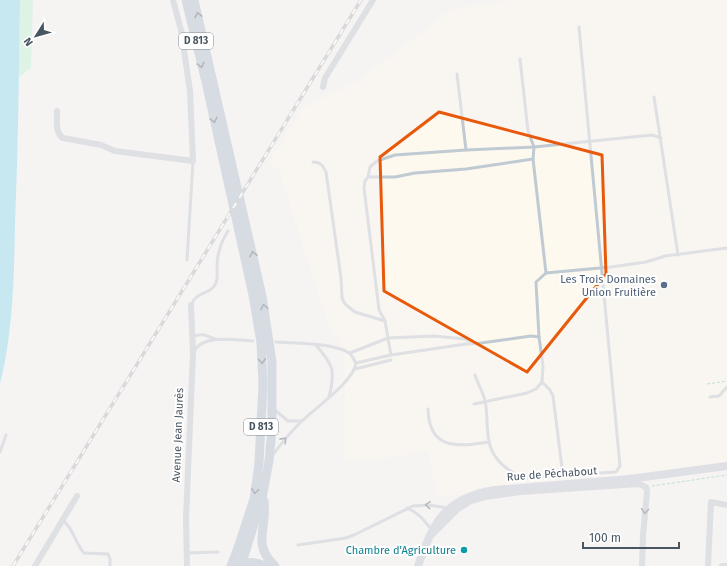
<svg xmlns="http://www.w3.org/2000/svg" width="727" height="566" font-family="'Fira Sans',sans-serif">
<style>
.commercial{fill:#fdf9ee}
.green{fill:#c2f1d5}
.water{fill:#8edbef}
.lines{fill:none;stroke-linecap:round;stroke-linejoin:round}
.path{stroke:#79d1a6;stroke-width:1;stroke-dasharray:3 2;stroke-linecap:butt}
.lane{stroke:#c0cad2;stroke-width:3}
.street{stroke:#c0cad2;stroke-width:6}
.secondary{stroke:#c0cbd6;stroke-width:8}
.primary{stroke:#b2c2d1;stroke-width:9}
.rail-casing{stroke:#b5b8bd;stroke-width:3.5}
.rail{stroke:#fff;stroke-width:2;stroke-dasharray:6;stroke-linecap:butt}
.oneway{stroke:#63717d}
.oneway2{stroke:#6d7983}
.marked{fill:none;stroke:#e8590c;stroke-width:3;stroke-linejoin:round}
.service-dot{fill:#5c6f8a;stroke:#fff;stroke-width:1.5}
.culture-dot{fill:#0f9aa8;stroke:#fff;stroke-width:1.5}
.labels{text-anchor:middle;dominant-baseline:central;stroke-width:4;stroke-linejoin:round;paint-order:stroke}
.shield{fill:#fff;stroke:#808990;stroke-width:1}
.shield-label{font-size:10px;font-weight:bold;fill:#495661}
.service-label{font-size:11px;fill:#4e5e75;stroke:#fff;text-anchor:end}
.street-label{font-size:11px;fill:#495661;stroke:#fff}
.culture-label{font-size:11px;fill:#0d838f;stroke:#fff;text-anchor:end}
</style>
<rect width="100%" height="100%" fill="#f5f3f3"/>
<path class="commercial" d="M511 0H727V461L644 475 524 483 478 488 464 494 438 497 427 451 371 461H343L345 395 344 350 327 321 279 171 268 164 302 108 354 83 452 9Z"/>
<path class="green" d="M20 0H33L31 68 19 77Z"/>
<path class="water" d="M0 0H20C19 75 18 150 15 224 14 278 13 332 0 384Z"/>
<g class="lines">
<g class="path">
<path d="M707 384 727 381"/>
<path d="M652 486 727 475"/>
</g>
<g class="lane">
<path d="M457 74 466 150"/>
<path d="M654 97 678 255"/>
<path d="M313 162C320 162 323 165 326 172L341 278 342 298 345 304 355 312 385 321"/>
<path d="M368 177H395L415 173 466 169 533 159"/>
<path d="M187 260 193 161"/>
<path d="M546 273 611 267 646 262 665 256 727 248"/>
<path d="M191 305C197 290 211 295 216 283 218 278 217 272 217 267 217 253 221 242 228 231"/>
<path d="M193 337C201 332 207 336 215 339"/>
<path d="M276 342C294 343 334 343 349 353 352 355 354 360 356 363L391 355 466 344 481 343 531 336 539 337"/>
<path d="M316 345C333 365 336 370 329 397"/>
<path d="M195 350C204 334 237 340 253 341"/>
<path d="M350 353 388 338 434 336 465 339 473 342"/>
<path d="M391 355 385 321 379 310 364 188 365 181 368 177 370 167 377 161 395 155 466 150 534 147 652 135 661 138"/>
<path d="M355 369 391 360"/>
<path d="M475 375C478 384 483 392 485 401 488 414 486 428 489 441 492 459 508 471 523 478L616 472 620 466 579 27"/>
<path d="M542 382 550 390 553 396 563 476"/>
<path d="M710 397 719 396 727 387"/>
<path d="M474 404 527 393 536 389 542 382 543 366 539 337 536 282 546 273 533 159 534 147 528 131 520 59"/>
<path d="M428 409C429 450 457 447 489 442"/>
<path d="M275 410 288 421H301"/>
<path d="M0 452 6 435"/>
<path d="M272 456C281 444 291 431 302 421 315 408 354 381 356 363"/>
<path d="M407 508C420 514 423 519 432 530"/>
<path d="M62 520C73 527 75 543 84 553L108 554 110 559V566"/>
<path d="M298 545 346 538 354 535 413 506 429 505 448 508"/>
<path d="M187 553 218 552"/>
</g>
<g class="street">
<path d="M323 87 325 78 373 0"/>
<path d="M57 111C57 120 55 133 63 138L101 145 115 151 193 161 190 91 181 30 173 0"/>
<path d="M433 534 458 509 471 501 485 497 520 492 639 484 646 487 647 491 643 536 642 566"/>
<path d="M35 566 77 496"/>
<path d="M187 566 186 519 193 353 191 305"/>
<path d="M708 566 711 502 727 505"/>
<path d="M722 566H727"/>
</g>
<path class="secondary" d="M418 566C433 522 445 498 495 490L629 479 727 466"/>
<g class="primary">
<path d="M186 0 206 82 253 295 261 343 263 384 259 463 254 499 239 545 231 566"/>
<path d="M194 0 262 296 272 362V429L269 461 262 498 241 566"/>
<path d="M264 501C268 527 251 544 275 566"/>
<path d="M238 565C246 561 257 562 265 566"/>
</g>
<g class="rail-casing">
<path id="rail" d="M13 566 361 0"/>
</g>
<use href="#rail" class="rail"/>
</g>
<defs><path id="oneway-chevron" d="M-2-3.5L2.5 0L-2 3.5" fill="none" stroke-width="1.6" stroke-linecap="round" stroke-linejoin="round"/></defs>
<g class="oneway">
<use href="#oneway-chevron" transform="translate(198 15) rotate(-103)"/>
<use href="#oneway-chevron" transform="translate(201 65) rotate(76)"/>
<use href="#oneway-chevron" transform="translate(214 120) rotate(77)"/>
<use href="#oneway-chevron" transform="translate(253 254) rotate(-102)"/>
<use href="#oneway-chevron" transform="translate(264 307) rotate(-99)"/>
<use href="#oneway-chevron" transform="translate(262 361) rotate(87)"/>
<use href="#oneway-chevron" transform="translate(255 491) rotate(98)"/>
</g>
<g class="oneway2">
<use href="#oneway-chevron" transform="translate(284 440) rotate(-48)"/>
<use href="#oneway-chevron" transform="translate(428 505) rotate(-177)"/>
<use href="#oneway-chevron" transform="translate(645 511) rotate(94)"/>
</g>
<path d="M0 0H727V566H0ZM439 112 602 155 606 274 527 372 384 291 380 157Z" fill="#f5f3f3" fill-opacity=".55" fill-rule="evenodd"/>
<path class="marked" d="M439 112 602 155 606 274 527 372 384 291 380 157Z"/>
<circle class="service-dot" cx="664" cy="285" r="4"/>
<circle class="culture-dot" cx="464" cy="550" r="4"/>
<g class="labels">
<g class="shield">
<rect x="179" y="33" width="34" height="16" rx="3"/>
<rect x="244" y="419" width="34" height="16" rx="3"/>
</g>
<g class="shield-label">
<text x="196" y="41">D 813</text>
<text x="261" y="427">D 813</text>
</g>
<g class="service-label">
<text x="656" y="279">Les Trois Domaines<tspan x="656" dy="13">Union Fruitière</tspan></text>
</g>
<g class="street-label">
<text transform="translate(178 435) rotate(-88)">Avenue Jean Jaurès</text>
<text transform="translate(552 474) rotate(-4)">Rue de Péchabout</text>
</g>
<g class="culture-label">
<text x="456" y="550">Chambre d'Agriculture</text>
</g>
</g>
<g transform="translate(36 36) rotate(233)" stroke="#ffffff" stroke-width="3" paint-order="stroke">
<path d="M0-3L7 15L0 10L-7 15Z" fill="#495661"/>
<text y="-6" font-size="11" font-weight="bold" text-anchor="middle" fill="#495661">N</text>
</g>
<path d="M583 542v6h96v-6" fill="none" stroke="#495661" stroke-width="2"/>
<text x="589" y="542" font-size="12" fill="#495661" stroke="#ffffff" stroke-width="3" paint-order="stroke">100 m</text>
</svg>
